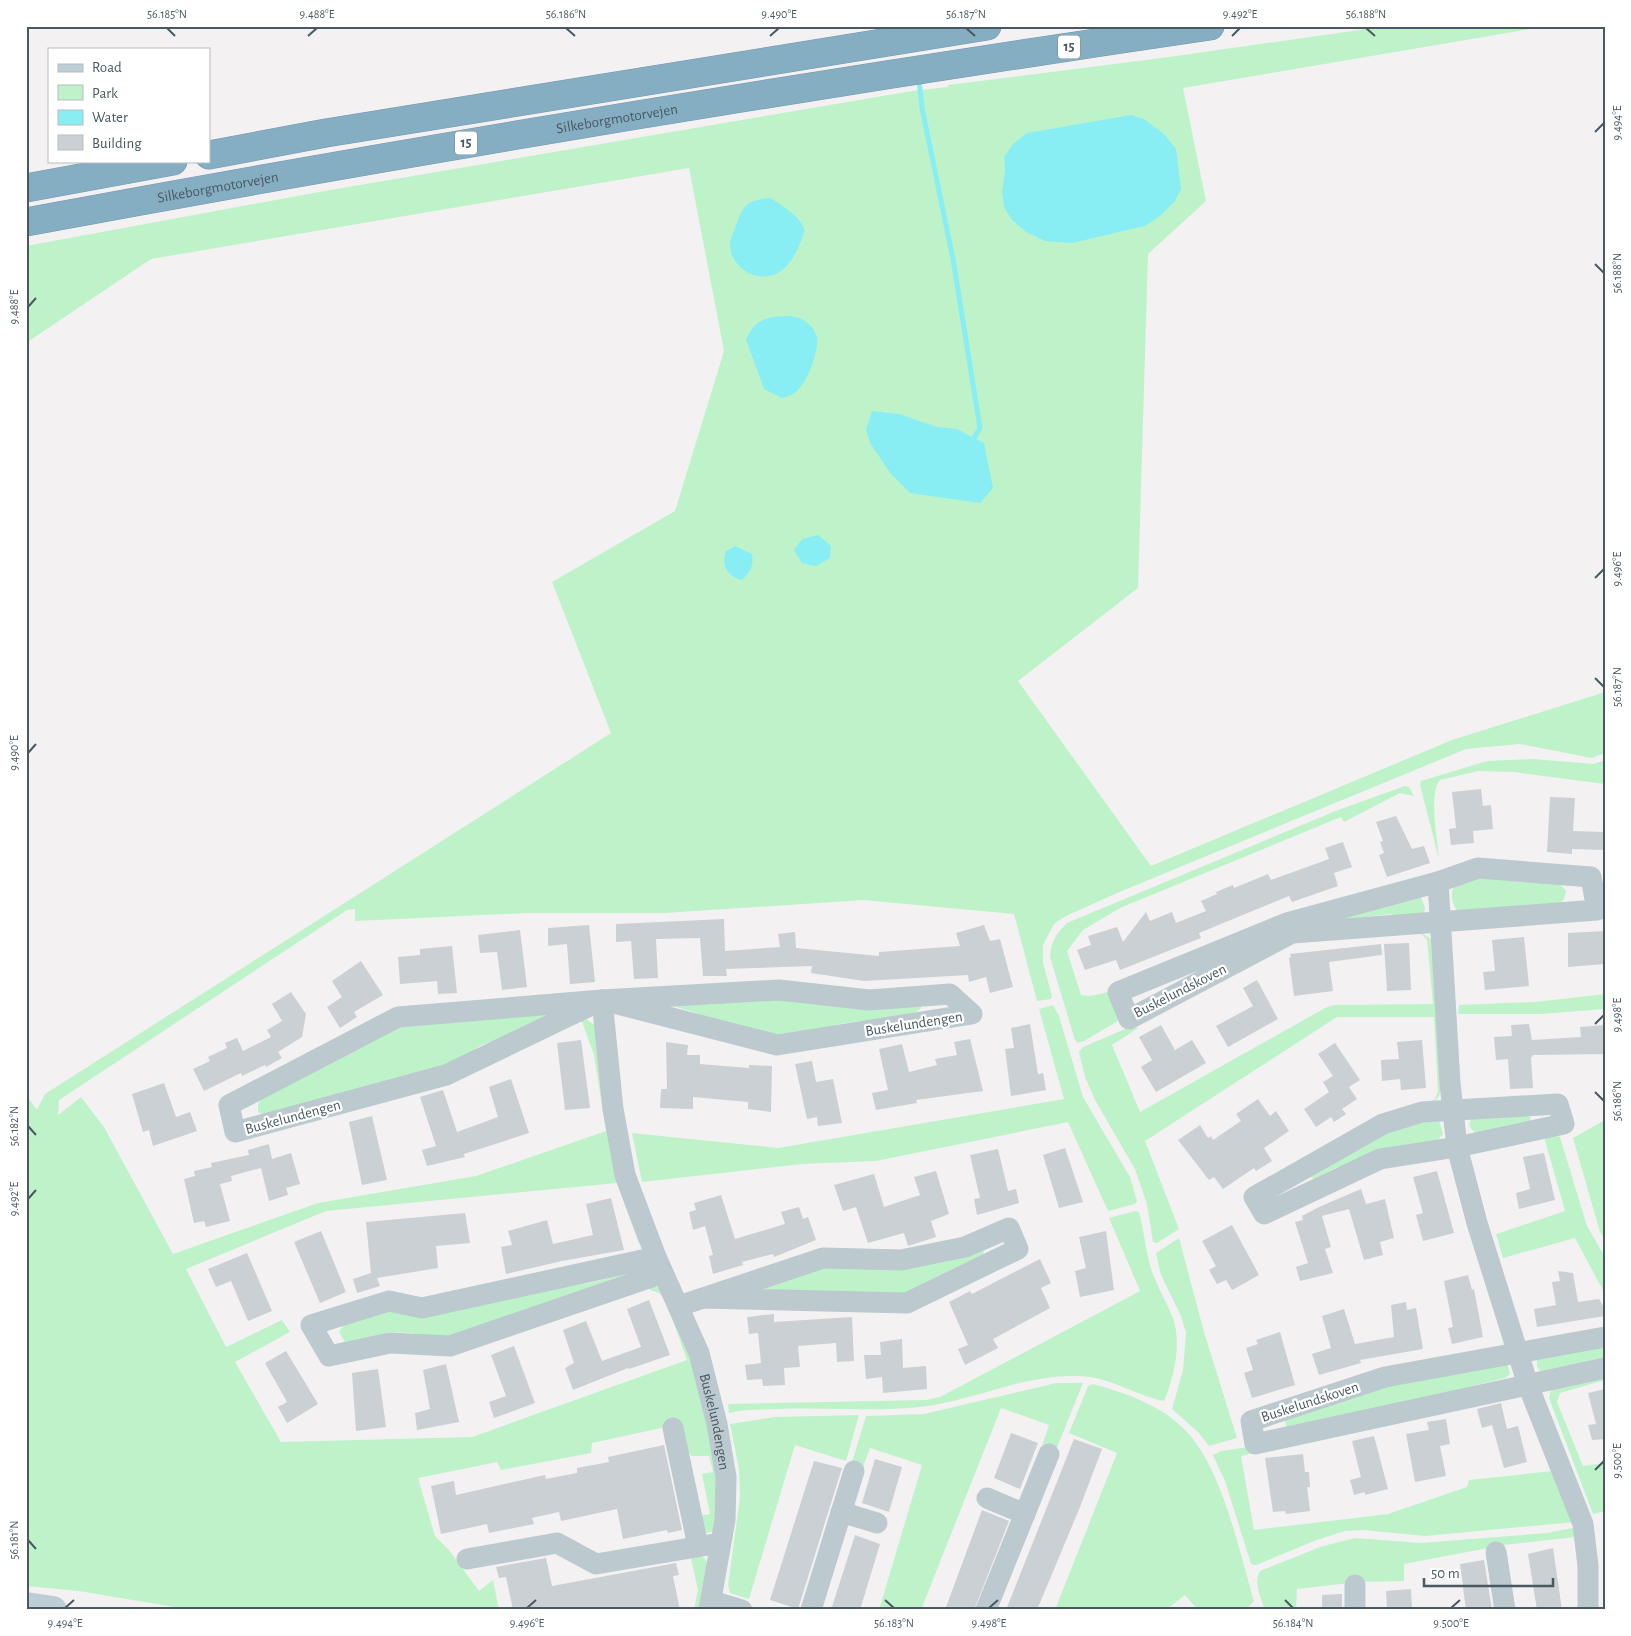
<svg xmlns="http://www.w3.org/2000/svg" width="1631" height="1636" font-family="'Alegreya Sans',sans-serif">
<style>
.green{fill:#bef3ca}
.water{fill:#89eef3}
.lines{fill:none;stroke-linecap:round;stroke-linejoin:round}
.stream{stroke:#89eef3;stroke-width:5}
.building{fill:#cbd0d4}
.highway-casing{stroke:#7199af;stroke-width:29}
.street{stroke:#bcc9cf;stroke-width:21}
.secondary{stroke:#beced6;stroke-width:28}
.highway{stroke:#86aec3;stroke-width:28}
.ticks{fill:none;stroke:#485961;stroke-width:2}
.labels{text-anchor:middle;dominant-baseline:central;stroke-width:4.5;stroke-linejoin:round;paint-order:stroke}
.shield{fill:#fff;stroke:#7f8b90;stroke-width:1}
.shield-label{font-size:14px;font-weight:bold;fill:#485961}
.street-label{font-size:15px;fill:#485961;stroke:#fff}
.neatline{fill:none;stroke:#485961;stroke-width:2}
.ticks-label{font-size:12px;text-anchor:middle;fill:#485961}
</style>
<rect width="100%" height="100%" fill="#f4f1f2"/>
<g class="green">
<path d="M1387 26H1548L1183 88 1206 201 1148 254 1138 588 1018 681 1151 866 1452 740 1605 692V753L1592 758 1520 744 1466 749 1117 893 1066 916 1054 924 1043 945V963L1052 996 1051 999 1037 1001 1014 914 863 900 665 913H527L355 921V909L347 910 59 1100 58 1115 81 1097 104 1127 173 1254 318 1203 476 1176 606 1131 594 1055 581 1019H586L596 1026 641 1240 639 1244 617 1183 326 1211 186 1269 226 1347 282 1320 290 1332 235 1362 281 1442 472 1437 687 1360 665 1299 659 1293 650 1290 648 1285 655 1286 667 1293 706 1404 720 1504 713 1532 702 1533 698 1516 710 1514 702 1474 713 1472 709 1456H692L686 1450 680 1424 592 1443 591 1453 501 1470 497 1462 418 1478 435 1536 449 1550 479 1591 493 1580 499 1610H192L79 1591 26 1586V1095L37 1110 45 1094 611 733 552 582 675 511 724 351 689 168 151 259 26 343V246L319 192 912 91 948 87V85L1169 57Z"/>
<path d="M1533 759 1594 764 1605 760V784L1513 772 1478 771 1440 780C1428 794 1438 841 1439 859L1420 785 1421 781 1487 761Z"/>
<path d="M1405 786 1409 787 1414 796 1400 793 1344 822 1341 817 1120 908 1083 930 1067 951 1081 995 1090 996 1108 992 1119 1016 1118 1021 1084 1041 1078 1043 1075 1040 1050 957C1051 941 1056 934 1067 923L1338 810Z"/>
<path d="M1468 876 1558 882 1566 891 1564 899 1557 907 1458 912C1450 900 1450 894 1456 881Z"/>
<path d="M1421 897 1425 908 1424 914 1396 919 1391 914 1309 923Z"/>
<path d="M1420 932 1431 939 1442 1089C1439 1097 1436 1103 1427 1104L1435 1099 1438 1091 1434 1017H1337L1145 1141 1179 1229 1157 1243 1153 1242 1147 1204 1135 1169 1095 1100 1085 1077 1079 1052 1083 1047 1132 1026 1138 1028 1112 1045 1140 1112 1325 1008 1334 1005 1433 1004 1427 940Z"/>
<path d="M1605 994V1009L1540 1014H1458L1459 1005 1535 1002Z"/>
<path d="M698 998 921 1001V1008L915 1013 865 1027 859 1021 835 1025 829 1031 777 1038 701 1019 697 1013 673 1006 661 1008Z"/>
<path d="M1053 1005 1059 1016 1083 1097 1130 1177 1137 1201 1135 1204 1108 1211 1068 1122 876 1161 802 1164 642 1182 632 1133 778 1148 1064 1099 1039 1009Z"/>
<path d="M550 1015 501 1042C488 1040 472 1047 467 1059L266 1116 258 1112V1104L264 1095 394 1023Z"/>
<path d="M1528 1113 1531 1119 1528 1124 1476 1134 1469 1126 1471 1118Z"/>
<path d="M1422 1120 1439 1121 1443 1134 1436 1142 1344 1170 1337 1167 1314 1179 1305 1172 1384 1128Z"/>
<path d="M1605 1120V1240L1600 1232 1573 1138Z"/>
<path d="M1555 1135 1560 1137 1587 1226 1605 1257V1294L1575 1238 1503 1258 1496 1234 1565 1211 1544 1137Z"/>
<path d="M1135 1211 1139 1212C1144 1230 1145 1248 1150 1265 1155 1284 1166 1300 1173 1318 1182 1345 1174 1377 1164 1401 1133 1395 1110 1376 1076 1376 1022 1375 973 1401 920 1407 876 1412 824 1407 779 1409 762 1410 745 1409 729 1413L728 1404 926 1400 940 1397 1140 1291 1109 1218Z"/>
<path d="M1179 1238 1204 1332 1237 1438 1209 1446 1198 1432 1172 1409 1183 1370 1186 1333 1181 1316 1161 1275 1156 1253Z"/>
<path d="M983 1250 984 1254 981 1259 908 1297 759 1289 811 1270Z"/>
<path d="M615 1271 641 1273 459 1338 420 1339 413 1333 388 1332 383 1338 345 1342 339 1332 346 1322 357 1314 577 1279 584 1284 610 1278Z"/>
<path d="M1605 1344V1363L1542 1374 1537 1366V1358Z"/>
<path d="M1507 1362 1510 1374 1505 1378 1341 1418C1322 1413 1306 1430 1287 1429L1284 1418 1359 1390Z"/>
<path d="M1605 1376V1380L1560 1393 1557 1402 1583 1466 1605 1463V1511L1593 1514 1549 1398 1551 1390Z"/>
<path d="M1056 1383H1083L1056 1450 1042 1446 1049 1425 1001 1408 921 1610H879L922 1465 870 1448 863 1467 852 1462 866 1416 924 1414Z"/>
<path d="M1093 1384C1126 1393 1160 1405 1184 1429 1222 1466 1239 1551 1254 1601L1246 1610H1198L1185 1595 1166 1610H1055L1117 1453 1069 1433 1088 1386Z"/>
<path d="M859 1415 846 1461 795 1445 749 1599 730 1593 728 1585 740 1498 739 1469 730 1424 775 1417Z"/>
<path d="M1248 1447 1254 1453 1241 1456 1254 1530 1388 1514 1467 1487 1469 1480 1553 1471 1575 1522 1425 1536 1363 1530 1345 1531 1314 1541 1256 1565 1251 1564 1225 1481 1213 1455 1221 1451Z"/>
<path d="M1573 1528 1576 1537 1504 1545 1404 1564V1581L1358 1582 1297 1589 1296 1610H1265C1261 1598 1253 1582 1260 1571L1323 1546 1355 1538 1421 1543 1547 1533Z"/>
<path d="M690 1554C721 1554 706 1589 702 1610H694L698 1590Z"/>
</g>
<g class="water">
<path d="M1131 115 1144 119 1164 134 1176 149 1181 189 1175 201 1160 216 1145 226 1072 243 1045 241 1026 232 1012 220 1004 207 1002 191 1005 171 1004 157 1013 144 1027 133Z"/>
<path d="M771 198C783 207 801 216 805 231 799 246 793 264 778 273 757 284 731 268 730 245 730 239 734 231 736 226 743 204 748 200 771 198Z"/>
<path d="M772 317C779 317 788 315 795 317 805 319 815 327 817 338 819 352 806 387 793 394 790 396 786 397 782 398L764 389 746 340C752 326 757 321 772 317Z"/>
<path d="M872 411 899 414 937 427 957 429 984 443 993 488 980 503 910 493 891 474 870 443 866 429Z"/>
<path d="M818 535 831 546 830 558 816 566 802 563 794 550 802 539Z"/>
<path d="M735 546 752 554C754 566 750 572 742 580 726 576 721 565 726 551Z"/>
</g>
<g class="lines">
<path class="stream" d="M919 79 922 108 953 259 980 428 974 438"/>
</g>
<g class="building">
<path d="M1481 789 1483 806 1491 805 1493 829 1473 831 1474 843 1451 845 1449 829 1456 828 1452 792Z"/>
<path d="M1550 797 1575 798 1573 831 1605 832V850L1572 849V854L1547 852Z"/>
<path d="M1396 816 1412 849 1424 846 1430 863 1387 877 1379 855 1384 853 1380 842 1383 841 1376 822Z"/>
<path d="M1343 842 1352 867 1334 873 1338 886 1292 902 1289 896 1199 933 1201 938 1120 970 1116 960 1085 970 1077 950 1091 945 1088 936 1117 927 1123 942 1146 912 1150 921 1172 912 1176 923 1206 911 1201 901 1217 894 1216 892 1233 885 1234 888 1268 874 1271 880 1329 859 1325 848Z"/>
<path d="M724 919 725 951 780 947 778 934 795 932 796 948 879 956V952L960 946 956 933 984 925 990 941 1000 939 1013 987 990 993 986 977 969 982 968 975 864 981 811 973 812 966 726 969 727 976H703L700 938 656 939 658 978 634 979 631 941 616 942V924Z"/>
<path d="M589 925 595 982 570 984 567 944 548 946V928Z"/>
<path d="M520 930 527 987 502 990 497 952 480 953 478 935Z"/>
<path d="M1605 931V964L1568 967V933Z"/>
<path d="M1524 937 1529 986 1485 990 1483 972 1495 971 1492 940Z"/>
<path d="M1409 943 1411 990 1387 991 1384 944Z"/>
<path d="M1381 944 1382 955 1329 962 1333 991 1294 996 1289 958 1291 957 1290 954Z"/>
<path d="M452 946 457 993 438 994 437 981 400 984 398 957 420 955V949Z"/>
<path d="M361 961 383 995 354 1012 357 1017 340 1028 327 1007 342 997 332 981Z"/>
<path d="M1257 980 1278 1019 1228 1047 1216 1026 1253 1006 1243 988Z"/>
<path d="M291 992 306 1014 302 1037 278 1052 282 1058 266 1067 265 1065 242 1076 241 1073 204 1091 193 1069 210 1061 208 1057 227 1048 225 1043 237 1038 243 1051 271 1037 267 1030 282 1021 272 1004Z"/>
<path d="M1030 1024 1038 1074 1043 1073 1046 1090 1011 1096 1005 1049 1014 1048 1011 1028Z"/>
<path d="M1529 1024 1532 1040 1581 1037 1580 1027 1605 1025V1054L1533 1055 1531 1058 1533 1088 1510 1089 1508 1059 1496 1060 1494 1037 1512 1036 1511 1025Z"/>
<path d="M1161 1025 1175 1050 1192 1040 1206 1063 1156 1092 1141 1067 1152 1060 1139 1037Z"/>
<path d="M970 1039 983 1091 916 1100 917 1103 876 1110 872 1093 888 1090 879 1049 902 1044 909 1072 937 1065 935 1059 957 1055 954 1042Z"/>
<path d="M581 1040 590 1108 565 1110 557 1043Z"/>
<path d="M1422 1040 1426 1088 1401 1090 1400 1079 1382 1081 1381 1060 1399 1059 1397 1042Z"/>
<path d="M666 1042 688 1045 687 1055H700V1064L749 1068V1065L772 1066 771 1112 748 1109V1102L693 1097V1109L660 1108 661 1089H667Z"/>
<path d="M1335 1043 1360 1080 1349 1087 1357 1099 1342 1109 1346 1114 1334 1122 1331 1117 1316 1127 1304 1109 1329 1092 1323 1082 1333 1076 1318 1054Z"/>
<path d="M812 1061 816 1082 833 1079 842 1123 818 1126 817 1117 807 1119 795 1064Z"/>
<path d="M511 1079 529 1133 464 1154 465 1157 427 1166 422 1150 436 1146 420 1097 443 1090 457 1132 498 1117 489 1087Z"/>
<path d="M164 1083 176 1117 190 1112 197 1131 153 1146 149 1130 143 1132 132 1094Z"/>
<path d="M1258 1099 1270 1116 1276 1111 1289 1131 1264 1148 1272 1161 1256 1171 1254 1168 1223 1189 1214 1177 1209 1180 1178 1140 1200 1125 1208 1138 1211 1136 1213 1140 1241 1121 1236 1114Z"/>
<path d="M372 1116 387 1180 362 1185 349 1122Z"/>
<path d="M269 1144 272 1159 291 1153 300 1184 286 1188 288 1195 269 1201 261 1168 231 1176 232 1181 220 1184 230 1221 206 1227 204 1221 194 1223 184 1179 195 1176 194 1171 212 1167 211 1163 249 1155 248 1150Z"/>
<path d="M1065 1148 1083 1202 1059 1208 1043 1155Z"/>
<path d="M998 1149 1008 1191 1016 1189 1019 1203 977 1215 974 1199 980 1198 970 1155Z"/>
<path d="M1544 1153 1555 1200 1519 1209 1516 1193 1530 1189 1523 1157Z"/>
<path d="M936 1171 949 1214 931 1221 936 1237 908 1246 904 1233 868 1243 856 1207 843 1211 834 1185 874 1174 884 1207 920 1195 914 1177Z"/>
<path d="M1437 1171 1454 1233 1423 1241 1416 1215 1423 1213 1413 1177Z"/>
<path d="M1361 1189 1366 1204 1385 1199 1394 1238 1380 1242 1383 1255 1364 1260 1349 1209 1322 1216 1331 1247 1325 1249 1333 1273 1300 1281 1296 1267 1308 1263 1295 1222 1303 1220 1302 1216 1319 1207Z"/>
<path d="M721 1195 735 1239 785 1224 781 1212 799 1207 803 1219 808 1217 816 1240 774 1257 773 1254 742 1262 743 1265 713 1274 709 1256 713 1255 705 1226 693 1230 689 1212 696 1210 694 1203Z"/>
<path d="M611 1198 624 1250 562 1261 506 1274 501 1247 512 1245 508 1231 547 1220 553 1244 593 1235 586 1204Z"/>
<path d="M465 1213 470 1243 436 1246 438 1268 377 1278 380 1286 357 1293 353 1279 371 1273 366 1222Z"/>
<path d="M1232 1225 1259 1275 1232 1290 1226 1280 1217 1284 1209 1270 1216 1266 1202 1241Z"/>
<path d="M321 1231 346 1292 320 1303 294 1242Z"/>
<path d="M1106 1231 1114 1290 1080 1297 1075 1271 1086 1268 1079 1237Z"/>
<path d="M247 1253 272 1311 248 1321 231 1281 216 1287 208 1269Z"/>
<path d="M1040 1259 1051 1283 1041 1288 1050 1308 993 1339 998 1348 965 1365 958 1349 968 1345 949 1302 970 1291 972 1294Z"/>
<path d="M1558 1271 1573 1273 1578 1302 1599 1299 1605 1309V1316L1537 1327 1534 1309 1556 1305 1552 1282 1560 1281Z"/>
<path d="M1468 1275 1472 1290 1474 1289 1483 1337 1452 1344 1448 1328 1453 1327 1444 1281Z"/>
<path d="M649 1300 670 1355 629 1369 628 1368 573 1390 565 1368 574 1363 563 1330 586 1321 602 1361 641 1347 627 1309Z"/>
<path d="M1406 1302 1407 1310 1416 1308 1423 1349 1360 1360 1361 1363 1319 1375 1312 1354 1331 1348 1322 1316 1344 1309 1355 1344 1394 1337 1391 1305Z"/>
<path d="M774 1314V1322L852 1317 854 1361 837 1362 836 1343 798 1346 800 1367 784 1368 785 1385 763 1386 762 1379 747 1380 745 1365 761 1363 758 1333 749 1334 747 1317Z"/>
<path d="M1280 1332 1295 1385 1252 1398 1244 1373 1253 1370 1246 1348 1258 1344 1256 1340Z"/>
<path d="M902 1339 903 1368 926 1366 927 1389 883 1393 882 1377 866 1379 864 1355H881L880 1342Z"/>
<path d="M514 1346 535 1403 494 1418 489 1402 506 1396 491 1355Z"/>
<path d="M286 1351 318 1404 287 1423 278 1407 287 1402 265 1363Z"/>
<path d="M446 1364 459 1422 417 1430 415 1413 430 1409 423 1370Z"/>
<path d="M378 1369 386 1427 356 1431 352 1373Z"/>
<path d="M1605 1389V1439L1592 1440 1588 1425 1596 1424 1588 1393Z"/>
<path d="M1501 1403 1507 1429 1518 1426 1527 1462 1504 1468 1492 1425 1482 1428 1477 1409Z"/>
<path d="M1446 1419 1450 1444 1440 1446 1446 1476 1415 1482 1406 1434 1429 1430 1427 1422Z"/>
<path d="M1011 1433 1038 1443 1020 1489 994 1478Z"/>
<path d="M1374 1436 1388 1489 1365 1495V1492L1354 1495 1350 1480 1361 1477 1352 1441Z"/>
<path d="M1074 1439 1102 1449 1080 1507 1037 1610H1006Z"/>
<path d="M664 1445 682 1530 668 1533 667 1530 623 1539 617 1509 561 1521 559 1512 532 1518 534 1524 489 1533 487 1524 441 1534 431 1486 454 1481 456 1495 545 1475 546 1479 577 1473V1468L609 1462 608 1457Z"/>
<path d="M1303 1454 1305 1472H1309L1310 1487H1307L1310 1511 1286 1514 1285 1511 1273 1512 1265 1458Z"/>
<path d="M875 1459 902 1467 889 1512 862 1503Z"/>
<path d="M814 1461 842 1468 798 1609 770 1600Z"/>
<path d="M982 1510 1009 1521 974 1610H945Z"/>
<path d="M855 1535 880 1544 860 1610H831Z"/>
<path d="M1553 1548 1562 1610H1537L1528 1554Z"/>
<path d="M546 1558 552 1586 676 1563 679 1575 673 1576 680 1610H513L506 1577 499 1578 496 1567Z"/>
<path d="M1484 1560 1492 1610H1466L1460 1564Z"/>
<path d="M1411 1589 1412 1610H1387L1386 1591Z"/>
<path d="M1342 1594V1610H1322V1595Z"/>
</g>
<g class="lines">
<g class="highway-casing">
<g id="highway">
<path d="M209 155 326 133 987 26"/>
<path d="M26 188 173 161"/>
<path id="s2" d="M26 222C419 149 814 84 1210 26"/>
</g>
</g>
<g class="street">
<path d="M1478 868 1591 877 1597 910 1292 933 1129 1019 1118 992 1287 923 1438 882Z"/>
<path d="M1438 882 1450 1083 1457 1147 1477 1223 1528 1385 1583 1524 1588 1566V1610"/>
<path d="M779 990 869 1000 950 994 972 1014 777 1045 602 1000Z"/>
<path d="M602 1000 446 1075 235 1132 229 1105 398 1017Z"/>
<path id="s1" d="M602 1000 613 1109 625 1175 656 1257 699 1353 717 1424 726 1477 725 1520 709 1610"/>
<path d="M1558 1104 1564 1124 1457 1147 1380 1159 1264 1214 1254 1197 1383 1124 1422 1112Z"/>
<path d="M656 1257 422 1308 389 1301 311 1325 329 1356 390 1343 450 1346 663 1273"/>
<path d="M679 1306 823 1258 901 1260 965 1247 1009 1228 1018 1249 907 1303 703 1298"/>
<path d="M1605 1337 1385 1377 1251 1421 1255 1444 1605 1368"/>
<path d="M673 1428 698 1546"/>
<path d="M987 1498 1025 1514"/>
<path d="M841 1512 877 1523"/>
<path d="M1496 1552 1505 1610"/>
<path d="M467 1559 557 1543 596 1564 720 1543"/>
<path d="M1355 1585V1610"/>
<path d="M712 1601 742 1610"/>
<path d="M811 1610 854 1471"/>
<path d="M986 1610 1049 1454"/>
</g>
<path class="secondary" d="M26 1606 53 1610"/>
<use href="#highway" class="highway"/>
</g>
<path class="ticks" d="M167 28 175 36M566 28 575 36M966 28 975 36M1366 28 1375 36M308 36 317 28M770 36 779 28M1232 36 1240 28M1595 132 1604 123M1595 264 1604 273M28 307 36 298M1595 578 1604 569M1595 678 1604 687M28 753 36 744M1595 1024 1604 1015M1595 1092 1604 1101M28 1126 36 1135M28 1199 36 1190M1595 1470 1604 1461M28 1540 36 1549M885 1600 894 1608M1285 1600 1293 1608M65 1608 74 1600M527 1608 536 1600M989 1608 998 1600M1451 1608 1460 1600"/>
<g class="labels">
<g class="shield">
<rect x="1058" y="35.5" width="22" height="23" rx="4"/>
<rect x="455" y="131.5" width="22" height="23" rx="4"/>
</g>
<g class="shield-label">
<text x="1069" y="47">15</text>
<text x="466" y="143">15</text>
</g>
<g class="street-label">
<text stroke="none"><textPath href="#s2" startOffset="600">Silkeborgmotorvejen</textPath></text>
<text stroke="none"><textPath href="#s2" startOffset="195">Silkeborgmotorvejen</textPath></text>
<text transform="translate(1180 991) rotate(-27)">Buskelundskoven</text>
<text transform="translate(914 1024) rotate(-9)">Buskelundengen</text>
<text transform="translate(293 1117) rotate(-15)">Buskelundengen</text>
<text transform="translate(1310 1402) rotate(-18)">Buskelundskoven</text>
<text stroke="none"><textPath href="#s1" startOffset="440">Buskelundengen</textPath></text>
</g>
</g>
<rect width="1631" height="1636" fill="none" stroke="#ffffff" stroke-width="55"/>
<rect x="48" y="48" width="162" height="115" fill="#ffffff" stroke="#b6bdc0"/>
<rect x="58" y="64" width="25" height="8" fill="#beced6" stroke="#b6bdc0"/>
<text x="92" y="72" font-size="15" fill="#485961">Road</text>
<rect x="58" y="85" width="25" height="15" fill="#bef3ca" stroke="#b6bdc0"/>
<text x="92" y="98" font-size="15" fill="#485961">Park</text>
<rect x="58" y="110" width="25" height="15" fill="#89eef3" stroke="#b6bdc0"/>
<text x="92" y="122" font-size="15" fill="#485961">Water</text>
<rect x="58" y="135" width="25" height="15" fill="#cbd0d4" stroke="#b6bdc0"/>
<text x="92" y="148" font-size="15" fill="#485961">Building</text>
<path d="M1424 1578v8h129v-8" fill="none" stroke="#485961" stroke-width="2.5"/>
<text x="1431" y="1578" font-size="15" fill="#485961" stroke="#ffffff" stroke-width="4" paint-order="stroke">50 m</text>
<rect x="28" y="28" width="1576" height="1580" class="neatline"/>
<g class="ticks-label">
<text x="167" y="18">56.185°N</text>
<text x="317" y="18">9.488°E</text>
<text x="566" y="18">56.186°N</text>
<text x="779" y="18">9.490°E</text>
<text x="966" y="18">56.187°N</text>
<text x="1240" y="18">9.492°E</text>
<text x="1366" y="18">56.188°N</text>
<text transform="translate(1617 123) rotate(-90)" y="4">9.494°E</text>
<text transform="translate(1617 273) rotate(-90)" y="4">56.188°N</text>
<text transform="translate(14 307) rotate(-90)" y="4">9.488°E</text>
<text transform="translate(1617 569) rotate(-90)" y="4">9.496°E</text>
<text transform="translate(1617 687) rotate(-90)" y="4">56.187°N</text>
<text transform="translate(14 753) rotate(-90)" y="4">9.490°E</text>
<text transform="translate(1617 1015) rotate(-90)" y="4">9.498°E</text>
<text transform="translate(1617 1101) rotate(-90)" y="4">56.186°N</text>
<text transform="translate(14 1126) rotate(-90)" y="4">56.182°N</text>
<text transform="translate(14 1199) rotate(-90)" y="4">9.492°E</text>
<text transform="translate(1617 1461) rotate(-90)" y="4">9.500°E</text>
<text transform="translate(14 1540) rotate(-90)" y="4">56.181°N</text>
<text x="65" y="1627">9.494°E</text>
<text x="527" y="1627">9.496°E</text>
<text x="894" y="1627">56.183°N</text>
<text x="989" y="1627">9.498°E</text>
<text x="1293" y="1627">56.184°N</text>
<text x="1451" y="1627">9.500°E</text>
</g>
</svg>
